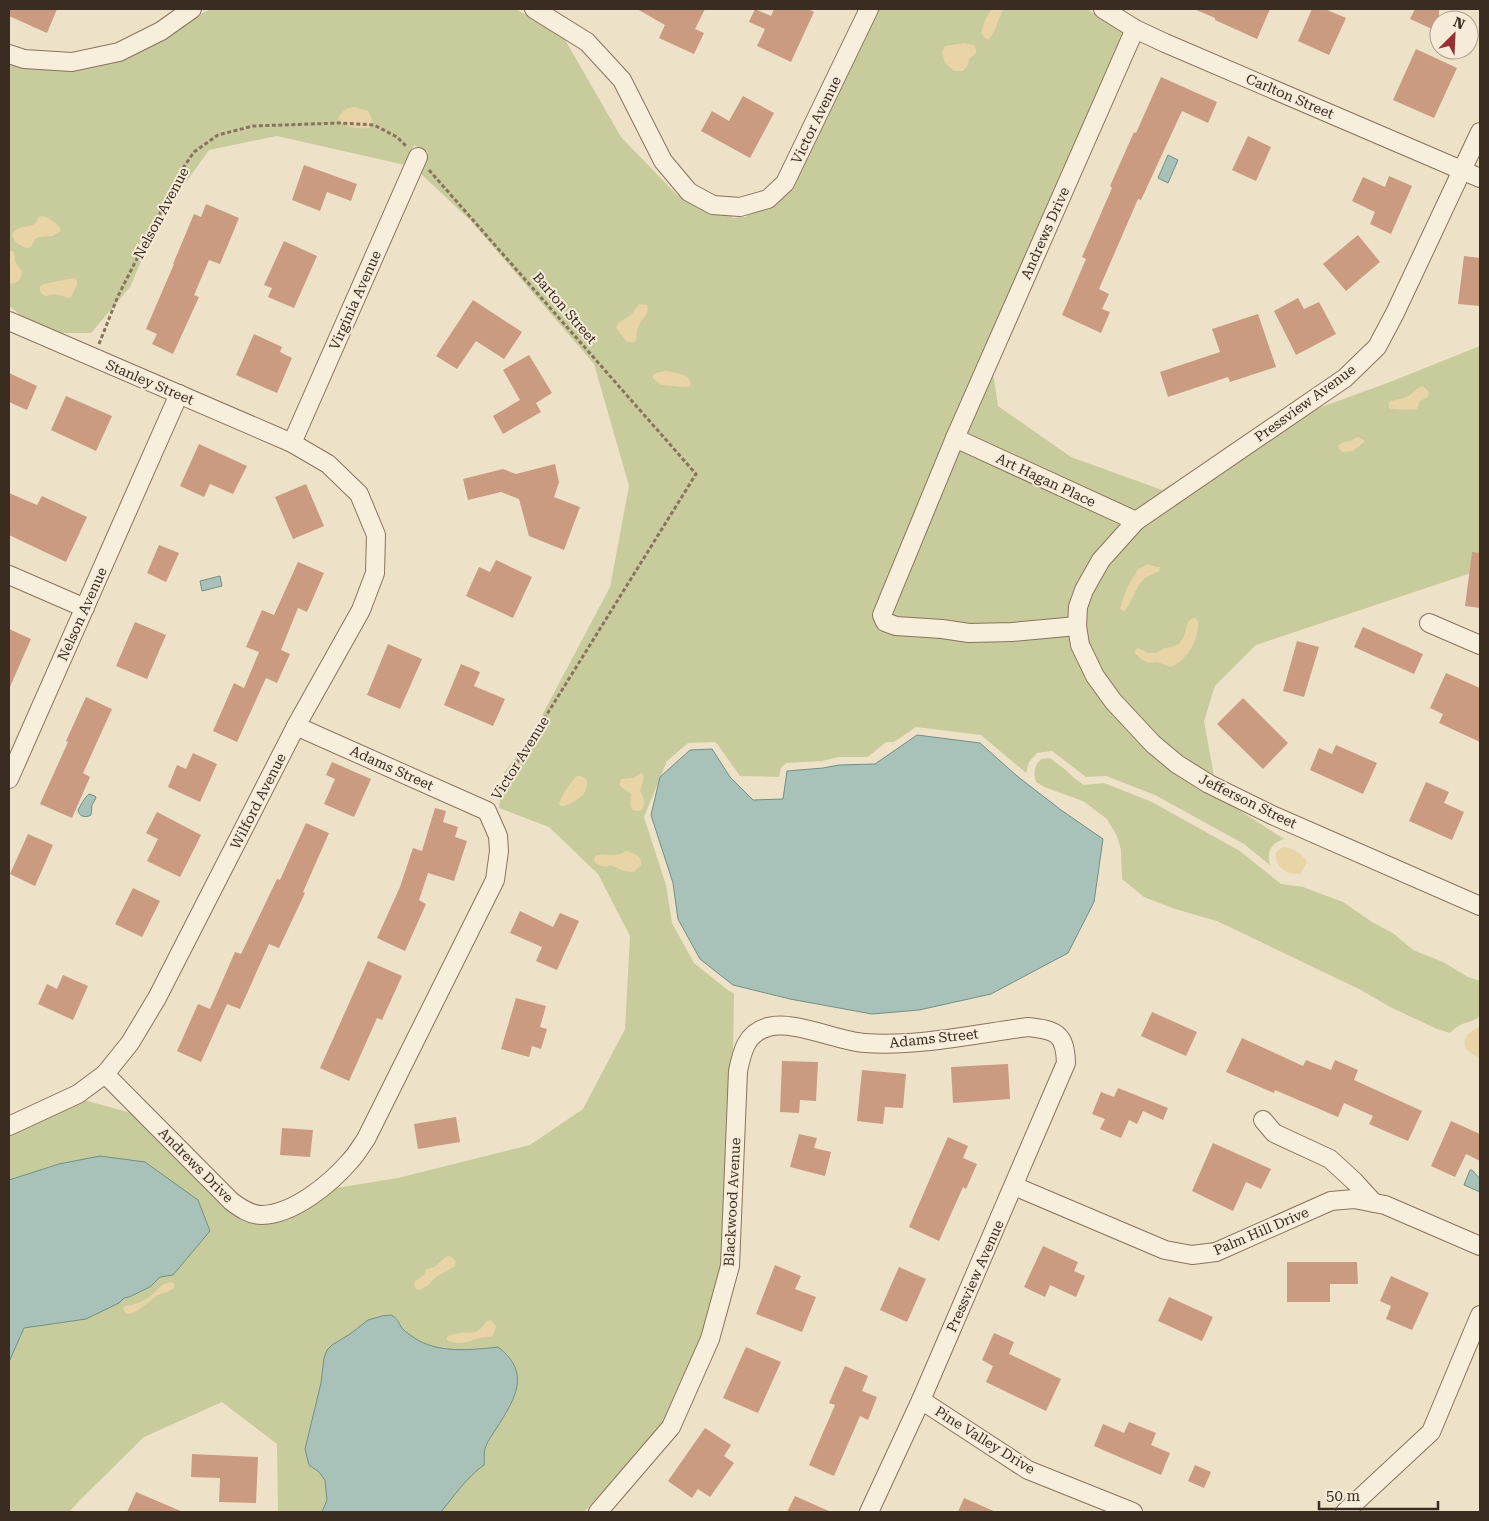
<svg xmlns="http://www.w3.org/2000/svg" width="1489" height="1521" font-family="'Roboto Serif',serif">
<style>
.green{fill:#c8cc9c}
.sand{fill:#e8d4a7}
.water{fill:#a9c2b9;stroke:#709087}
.building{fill:#ca9b80}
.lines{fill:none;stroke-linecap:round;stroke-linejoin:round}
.minor-casing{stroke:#89735e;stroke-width:20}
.path{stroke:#89735e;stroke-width:3;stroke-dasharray:4 2.5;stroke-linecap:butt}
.minor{stroke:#f8eedc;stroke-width:18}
.labels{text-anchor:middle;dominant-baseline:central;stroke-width:4;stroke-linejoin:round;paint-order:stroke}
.street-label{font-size:14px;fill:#3a2c21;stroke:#f5ebd8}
</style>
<rect width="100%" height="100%" fill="#ede1c8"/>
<g class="green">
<path d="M210 9H516L564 38 621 137 677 195 708 213 732 216 733 218 740 217H746L747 214 769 208 792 187 878 9H1087L1123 32 993 372 998 406 1071 457 1162 490 1205 464 1132 514 1070 635 1072 649 1088 682 1107 708 1147 751 1172 771 1198 789 1228 803 1284 839C1271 843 1265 853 1271 866L1244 844 1155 795 1106 776 1086 777 1052 751 1037 753 1029 762 1026 773 981 735 916 727 894 742H886L868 757H839L822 761 786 763 781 768 779 777 740 776 718 745 715 742 688 743 667 761 644 817 666 885 672 923 694 963 729 991 734 993 733 1054 721 1265 703 1334 666 1418 660 1428 584 1512H278L277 1444 222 1402 144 1437 80 1500 69 1512H9V1135L84 1100 131 1113 225 1208 243 1220 262 1224 284 1219 309 1207 336 1188 398 1178 530 1145 583 1109 625 1029 630 936 598 874 549 827 499 808 503 774 528 742 610 587 629 486 594 364 471 221 420 173 428 152 414 145 405 165 277 136 209 150 159 220 130 287 91 333H60L22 316 9 306V63L22 68 71 71 120 61 164 39 192 19Z"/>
<path d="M1480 346V570L1256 645 1215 686 1204 721 1214 776 1182 756 1159 737 1120 695 1102 671 1088 641 1085 625 1086 608 1091 593 1107 565 1141 528 1316 409 1390 382Z"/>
<path d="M1050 758 1067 771 1074 778 1084 785 1104 783 1152 802 1240 851 1281 884 1303 887 1343 902 1372 922 1394 934 1413 950 1443 962 1468 977 1480 981V1016C1469 1025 1462 1020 1450 1033L1437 1029 1390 1007 1361 990 1217 921 1175 909 1144 897 1122 879 1121 850 1117 836 1107 819 1083 801 1044 787 1036 782C1033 772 1034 767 1041 759Z"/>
</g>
<g class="sand">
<path d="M992 9H1003L993 34 988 40 983 36 981 33 985 20Z"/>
<path d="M964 43 974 45 976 50V53L969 59 968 65 963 71H954L945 63 942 52 945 46Z"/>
<path d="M354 107 368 111 372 119 371 127C362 131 343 126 338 119 340 111 347 108 354 107Z"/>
<path d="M42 216C49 218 59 223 61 231L53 236 39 237 35 239 31 247 26 248 15 242 12 234C18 225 26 228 35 224L39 217Z"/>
<path d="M9 250 14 252 15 261 22 272C21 280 17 285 9 283Z"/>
<path d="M74 278 77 280V285L71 297 69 298 55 294 46 296C41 295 39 291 40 286L44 284Z"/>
<path d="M639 304 647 305C650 316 640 319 638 328 636 332 637 337 636 341L632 343 626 341 616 328 618 323 632 314Z"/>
<path d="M666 371C676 373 688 373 691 384L689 387H685L661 385 653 378V375L656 373Z"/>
<path d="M1423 386 1429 392 1428 397 1420 401 1417 409C1413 410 1394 410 1389 408V402C1395 399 1400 400 1406 397 1412 395 1415 388 1423 386Z"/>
<path d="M1358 437 1364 440V442L1353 451 1343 452 1339 449 1338 446 1341 443 1350 441Z"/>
<path d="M1148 564 1156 567H1160L1159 571C1154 574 1148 575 1144 579 1135 588 1132 602 1124 612L1120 608 1127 588 1138 569Z"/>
<path d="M1195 618 1198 621C1199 640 1188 659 1171 667L1157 662 1149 663 1141 659 1135 653V650L1138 648 1149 653H1157L1165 648 1172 647 1179 644 1184 636 1188 622 1191 619Z"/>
<path d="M641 773 643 774 644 778 640 791C644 798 646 802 642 810 628 814 630 803 631 794L619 785 621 779 634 778Z"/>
<path d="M577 776H581L587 780C587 784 587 788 585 792 581 798 567 807 561 806L559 804C560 797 572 780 577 776Z"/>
<path d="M1283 847C1294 848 1301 853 1307 862L1300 874C1287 875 1273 866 1276 852Z"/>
<path d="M626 851C632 852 638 855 641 860V865L634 872 624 871 611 865C605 868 601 866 595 863L594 859 595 856C607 851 612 860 626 851Z"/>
<path d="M1480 1026V1059L1467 1050 1464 1042 1468 1034Z"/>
<path d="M448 1256C453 1257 457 1260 455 1266L436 1277 427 1286 419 1290 416 1289 414 1285 415 1281 424 1275 426 1269C439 1268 438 1261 448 1256Z"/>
<path d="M171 1282 174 1284V1288C169 1292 164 1292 158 1295 148 1301 138 1314 126 1314L123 1308 125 1306C138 1305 149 1299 157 1290 162 1285 164 1283 171 1282Z"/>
<path d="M491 1320 496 1326 494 1333 492 1337C475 1335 465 1349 447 1340V1337C458 1330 473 1335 479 1330 482 1328 484 1324 487 1321Z"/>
</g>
<g class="water">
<path d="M1168 155 1178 160 1168 183 1158 178Z"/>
<path d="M220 576 222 586 202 591 200 581Z"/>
<path d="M917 735 980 743 1017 776 1061 810 1103 839 1094 902 1068 953 991 994 919 1010 872 1014 790 999 733 985 700 959 678 919 673 883 651 815 660 777 690 750 712 749 730 777 753 800 783 799 787 771 823 768 839 765 875 764Z"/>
<path d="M89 794 95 796 96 798 92 805 91 815C86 818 79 817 78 810 80 806 85 797 89 794Z"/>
<path d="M100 1156 145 1162 198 1200 210 1231 173 1275 160 1277 150 1287 129 1297 124 1298 119 1303 86 1319 24 1328 9 1362V1180L59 1164Z"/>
<path d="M1470 1170H1472L1480 1179V1192L1464 1185Z"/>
<path d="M391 1315C398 1319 398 1321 401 1327 404 1331 409 1334 413 1337 437 1354 471 1350 498 1347 532 1373 515 1399 496 1429 493 1434 488 1440 486 1446 483 1452 485 1458 484 1465 467 1477 454 1496 441 1512H322L327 1500 325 1480 319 1472 309 1465 305 1449 321 1383 324 1358 327 1350 332 1345 350 1334 368 1320 382 1316Z"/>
</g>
<g class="building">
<path d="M9 9H57L47 33 9 16Z"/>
<path d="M637 9H705L695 29 704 33 694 54 659 38 665 25Z"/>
<path d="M755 9 771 16 774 9H808L814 12 791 62 757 46 765 29 749 22Z"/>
<path d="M1194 9H1270L1257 39 1215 20V18Z"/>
<path d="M1312 9H1325L1346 18 1329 55 1298 41Z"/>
<path d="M1415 9H1439V32L1410 19Z"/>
<path d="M1416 49 1457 68 1434 118 1393 100Z"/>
<path d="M1161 77 1217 102 1208 123 1182 111 1141 200 1138 199 1099 289 1109 294 1102 309 1110 312 1101 333 1062 315 1086 259 1082 257 1112 188 1110 186 1134 132 1136 133Z"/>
<path d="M743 96 774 113 750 158 701 131 712 111 729 121Z"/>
<path d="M1248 136 1271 147 1256 181 1232 170Z"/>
<path d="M304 165 357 184 351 201 327 192 320 211 292 200Z"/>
<path d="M1389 176 1412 186 1391 234 1370 224 1375 212 1352 201 1363 177 1385 187Z"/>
<path d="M206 204 239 218 220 264 209 260 194 295 199 297 173 354 152 344 157 334 146 329 174 264H173L194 214 201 217Z"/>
<path d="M1358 235 1380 262 1346 291 1323 264Z"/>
<path d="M284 241 317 256 294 308 268 297 272 288 264 285Z"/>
<path d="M1464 256 1480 258V306L1458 304Z"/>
<path d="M1298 298 1304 309 1319 302 1336 334 1296 355 1274 311Z"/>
<path d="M473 300 522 332 504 359 476 341 457 369 436 356Z"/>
<path d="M1258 314 1276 367 1230 382 1228 377 1168 397 1160 372 1220 352 1212 329Z"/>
<path d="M254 334 282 347 280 352 292 358 277 393 236 375Z"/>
<path d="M529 355 552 393 536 403 541 412 503 434 493 416 520 400 503 370Z"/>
<path d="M9 373 37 386 27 410 9 402Z"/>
<path d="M66 396 112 416 96 451 51 430Z"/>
<path d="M199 444 247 466 233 494 210 484 204 497 180 486Z"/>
<path d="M555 464 559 482 554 497 580 507 564 550 529 536 519 499 501 492 468 500 463 479 503 469 516 474Z"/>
<path d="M306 484 324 526 293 539 275 497Z"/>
<path d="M9 493 37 505 42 496 87 517 66 562 9 535Z"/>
<path d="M159 545 179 553 166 582 147 573Z"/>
<path d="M1472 552 1480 553V608L1465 606Z"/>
<path d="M496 560 532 577 513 618 466 596 479 567 490 572Z"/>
<path d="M298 562 324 573 307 612 298 608 281 650 290 654 277 683 266 678 237 742 213 731 234 683 244 688 259 652 246 647 262 610 274 615Z"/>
<path d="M135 622 166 635 147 679 116 666Z"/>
<path d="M1363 627 1423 654 1414 674 1354 647Z"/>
<path d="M9 629 31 639 9 689Z"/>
<path d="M1297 641 1319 647 1304 697 1283 691Z"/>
<path d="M388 644 422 659 400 709 367 695Z"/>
<path d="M461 664 480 672 474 686 505 699 493 726 444 705Z"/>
<path d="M1446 673 1480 688V742L1439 723 1443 714 1430 708Z"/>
<path d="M86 697 112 709 83 773 90 777 72 818 40 804 68 742 66 741Z"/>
<path d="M1243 698 1288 743 1263 769 1217 724Z"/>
<path d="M1336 745 1377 763 1363 794 1310 770 1319 748 1332 754Z"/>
<path d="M193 753 217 764 200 802 168 787 177 765 186 769Z"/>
<path d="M332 762 371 779 354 817 324 804 335 779 326 775Z"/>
<path d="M1426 782 1449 792 1444 803 1464 812 1452 840 1409 821Z"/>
<path d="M435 808 446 811 443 822 458 827 455 837 467 841 454 881 428 873 419 900 426 904 405 951 377 938 400 887 413 848 422 851Z"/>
<path d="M157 812 201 835 180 877 147 861 158 839 146 833Z"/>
<path d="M306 823 329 833 303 892 305 893 279 948 269 944 240 1009 227 1004 201 1062 177 1051 198 1004 210 1009 235 952 241 954 277 879 280 880Z"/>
<path d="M28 834 53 845 35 886 10 874Z"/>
<path d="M133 888 160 901 142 937 115 924Z"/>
<path d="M520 911 553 927 560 913 579 921 557 970 536 961 542 947 510 933Z"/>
<path d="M368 961 402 976 382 1020 377 1018 349 1081 320 1068Z"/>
<path d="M63 975 88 986 73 1020 38 1004 47 984 57 989Z"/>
<path d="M516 998 546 1006 540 1027 547 1029 541 1049 532 1046 529 1057 501 1049Z"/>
<path d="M1152 1012 1197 1032 1186 1056 1141 1036Z"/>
<path d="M1242 1038 1303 1066 1306 1060 1331 1070 1335 1060 1358 1070 1354 1080 1422 1111 1408 1141 1369 1124 1373 1116 1344 1103 1338 1117 1275 1090 1274 1093 1226 1072Z"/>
<path d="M782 1061 818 1062 816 1101 800 1100 799 1113 780 1112Z"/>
<path d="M1008 1064 1010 1099 953 1103 951 1067Z"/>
<path d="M862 1070 906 1074 903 1108 885 1107 883 1124 857 1121Z"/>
<path d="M1118 1088 1168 1108 1163 1120 1143 1111 1137 1124 1129 1120 1121 1138 1100 1129 1105 1119 1092 1114 1101 1092 1114 1097Z"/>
<path d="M456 1117 460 1142 418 1149 414 1124Z"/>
<path d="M1451 1121 1480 1134V1161L1466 1154 1455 1177 1431 1166Z"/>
<path d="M282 1128 313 1130 310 1157 280 1155Z"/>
<path d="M799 1134 817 1138 814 1148 831 1152 825 1176 790 1167Z"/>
<path d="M948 1137 968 1146 963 1158 977 1164 966 1189 963 1187 939 1241 909 1227Z"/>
<path d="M1213 1143 1271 1169 1261 1189 1246 1182 1233 1211 1192 1191Z"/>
<path d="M1043 1246 1078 1262 1074 1271 1085 1276 1076 1297 1050 1285 1045 1297 1024 1287Z"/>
<path d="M1287 1262H1357L1358 1284H1330V1302H1287Z"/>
<path d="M775 1265 801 1276 795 1289 816 1297 802 1332 756 1314Z"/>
<path d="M899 1267 926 1279 907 1322 880 1310Z"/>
<path d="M1391 1276 1429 1293 1412 1330 1386 1319 1391 1306 1380 1301Z"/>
<path d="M1169 1297 1213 1317 1202 1341 1158 1321Z"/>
<path d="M994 1333 1014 1342 1009 1354 1061 1379 1046 1411 986 1382 993 1366 982 1360Z"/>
<path d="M746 1347 781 1362 758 1413 723 1398Z"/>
<path d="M845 1366 868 1376 862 1391 877 1397 868 1420 860 1416 834 1476 809 1465 835 1405 829 1403Z"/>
<path d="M1129 1422 1156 1433 1151 1445 1170 1453 1161 1475 1094 1446 1103 1424 1124 1433Z"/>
<path d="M705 1428 731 1445 724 1456 734 1463 710 1497 698 1489 692 1498 668 1481Z"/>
<path d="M192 1454 258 1457 256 1503 219 1502 220 1478 191 1477Z"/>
<path d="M1195 1465 1211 1472 1204 1488 1188 1481Z"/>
<path d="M136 1492 183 1512H127Z"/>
<path d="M795 1496 831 1512H787Z"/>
<path d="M964 1498 996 1512H958Z"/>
</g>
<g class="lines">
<g class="minor-casing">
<g id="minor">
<path d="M534 9 587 42 622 80 663 161 689 192 713 205 740 207 768 199 785 183 869 9"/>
<path d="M1103 9 1135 29 1165 43 1480 178"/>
<path d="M9 54 24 59 72 62 119 52 161 31 192 9"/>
<path d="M1480 132 1395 313 1377 347 1345 378 1136 521 1101 560 1084 590 1078 607 1077 626 1080 645 1095 676 1113 701 1153 744 1177 764 1209 784 1272 815 1480 906"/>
<path d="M9 321 292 443 328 464 359 494 376 535 375 573 361 610 296 726 157 998 130 1043 105 1074 78 1094 9 1126"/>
<path d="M955 438 1136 521"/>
<path d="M292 443 418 157"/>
<path d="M9 575 85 608"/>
<path d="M1429 623 1480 645"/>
<path d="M1077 626 1012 632 969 633 942 629 896 626 885 622 882 615 955 438 1135 29"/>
<path d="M9 779 179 394"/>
<path d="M105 1074 231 1201C240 1208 250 1215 262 1215 294 1214 330 1184 350 1161 356 1155 361 1146 366 1139L495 880 499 851 498 836 487 811 296 726"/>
<path d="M1263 1120 1274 1133 1330 1159 1354 1181 1374 1203"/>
<path d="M1014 1186 1165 1250 1192 1255 1216 1252 1331 1201 1354 1199 1385 1205 1480 1246"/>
<path d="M921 1400 1028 1470 1133 1512"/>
<path d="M598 1512 671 1427 710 1339 730 1266 738 1071C742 1052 746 1033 768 1027 795 1020 837 1041 865 1043 917 1047 976 1034 1028 1027 1056 1030 1065 1033 1066 1063L921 1400 869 1512"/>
<path d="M1345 1512 1431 1432 1480 1315"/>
</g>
</g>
<g class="path">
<path d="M429 170 696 474 495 798"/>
<path d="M99 344 118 296 183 168 194 152 218 135 253 126 340 123 374 125 397 137 407 147"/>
</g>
<use href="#minor" class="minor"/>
</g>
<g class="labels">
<g class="street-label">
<text transform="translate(1290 96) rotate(23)">Carlton Street</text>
<text transform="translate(816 120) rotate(-64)">Victor Avenue</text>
<text transform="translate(161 213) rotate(-62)">Nelson Avenue</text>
<text transform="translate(1045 233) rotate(-66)">Andrews Drive</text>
<text transform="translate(355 300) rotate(-66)">Virginia Avenue</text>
<text transform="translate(565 308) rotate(49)">Barton Street</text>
<text transform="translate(150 382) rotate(23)">Stanley Street</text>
<text transform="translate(1305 403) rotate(-36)">Pressview Avenue</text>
<text transform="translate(1046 480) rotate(25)">Art Hagan Place</text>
<text transform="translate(82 614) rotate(-66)">Nelson Avenue</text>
<text transform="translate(520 758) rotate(-58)">Victor Avenue</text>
<text transform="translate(392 768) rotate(24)">Adams Street</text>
<text transform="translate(258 801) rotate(-63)">Wilford Avenue</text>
<text transform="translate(1248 801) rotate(26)">Jefferson Street</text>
<text transform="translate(934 1038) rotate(-6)">Adams Street</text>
<text transform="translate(196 1165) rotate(45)">Andrews Drive</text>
<text transform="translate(732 1202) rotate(-87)">Blackwood Avenue</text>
<text transform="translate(1261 1231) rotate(-23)">Palm Hill Drive</text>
<text transform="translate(975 1276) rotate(-66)">Pressview Avenue</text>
<text transform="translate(985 1440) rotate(32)">Pine Valley Drive</text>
</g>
</g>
<rect width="1489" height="1521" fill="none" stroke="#3a2c21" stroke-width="20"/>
<g transform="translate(1454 35) rotate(24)"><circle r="24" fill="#f5ebd8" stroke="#aa9f8f"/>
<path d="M0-4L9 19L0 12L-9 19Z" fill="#963035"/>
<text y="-8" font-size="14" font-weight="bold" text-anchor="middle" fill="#3a2c21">N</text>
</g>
<path d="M1319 1501v8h119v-8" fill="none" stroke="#3a2c21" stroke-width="2.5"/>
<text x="1326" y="1501" font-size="15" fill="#3a2c21" stroke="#f5ebd8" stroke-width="4" paint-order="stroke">50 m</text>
</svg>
